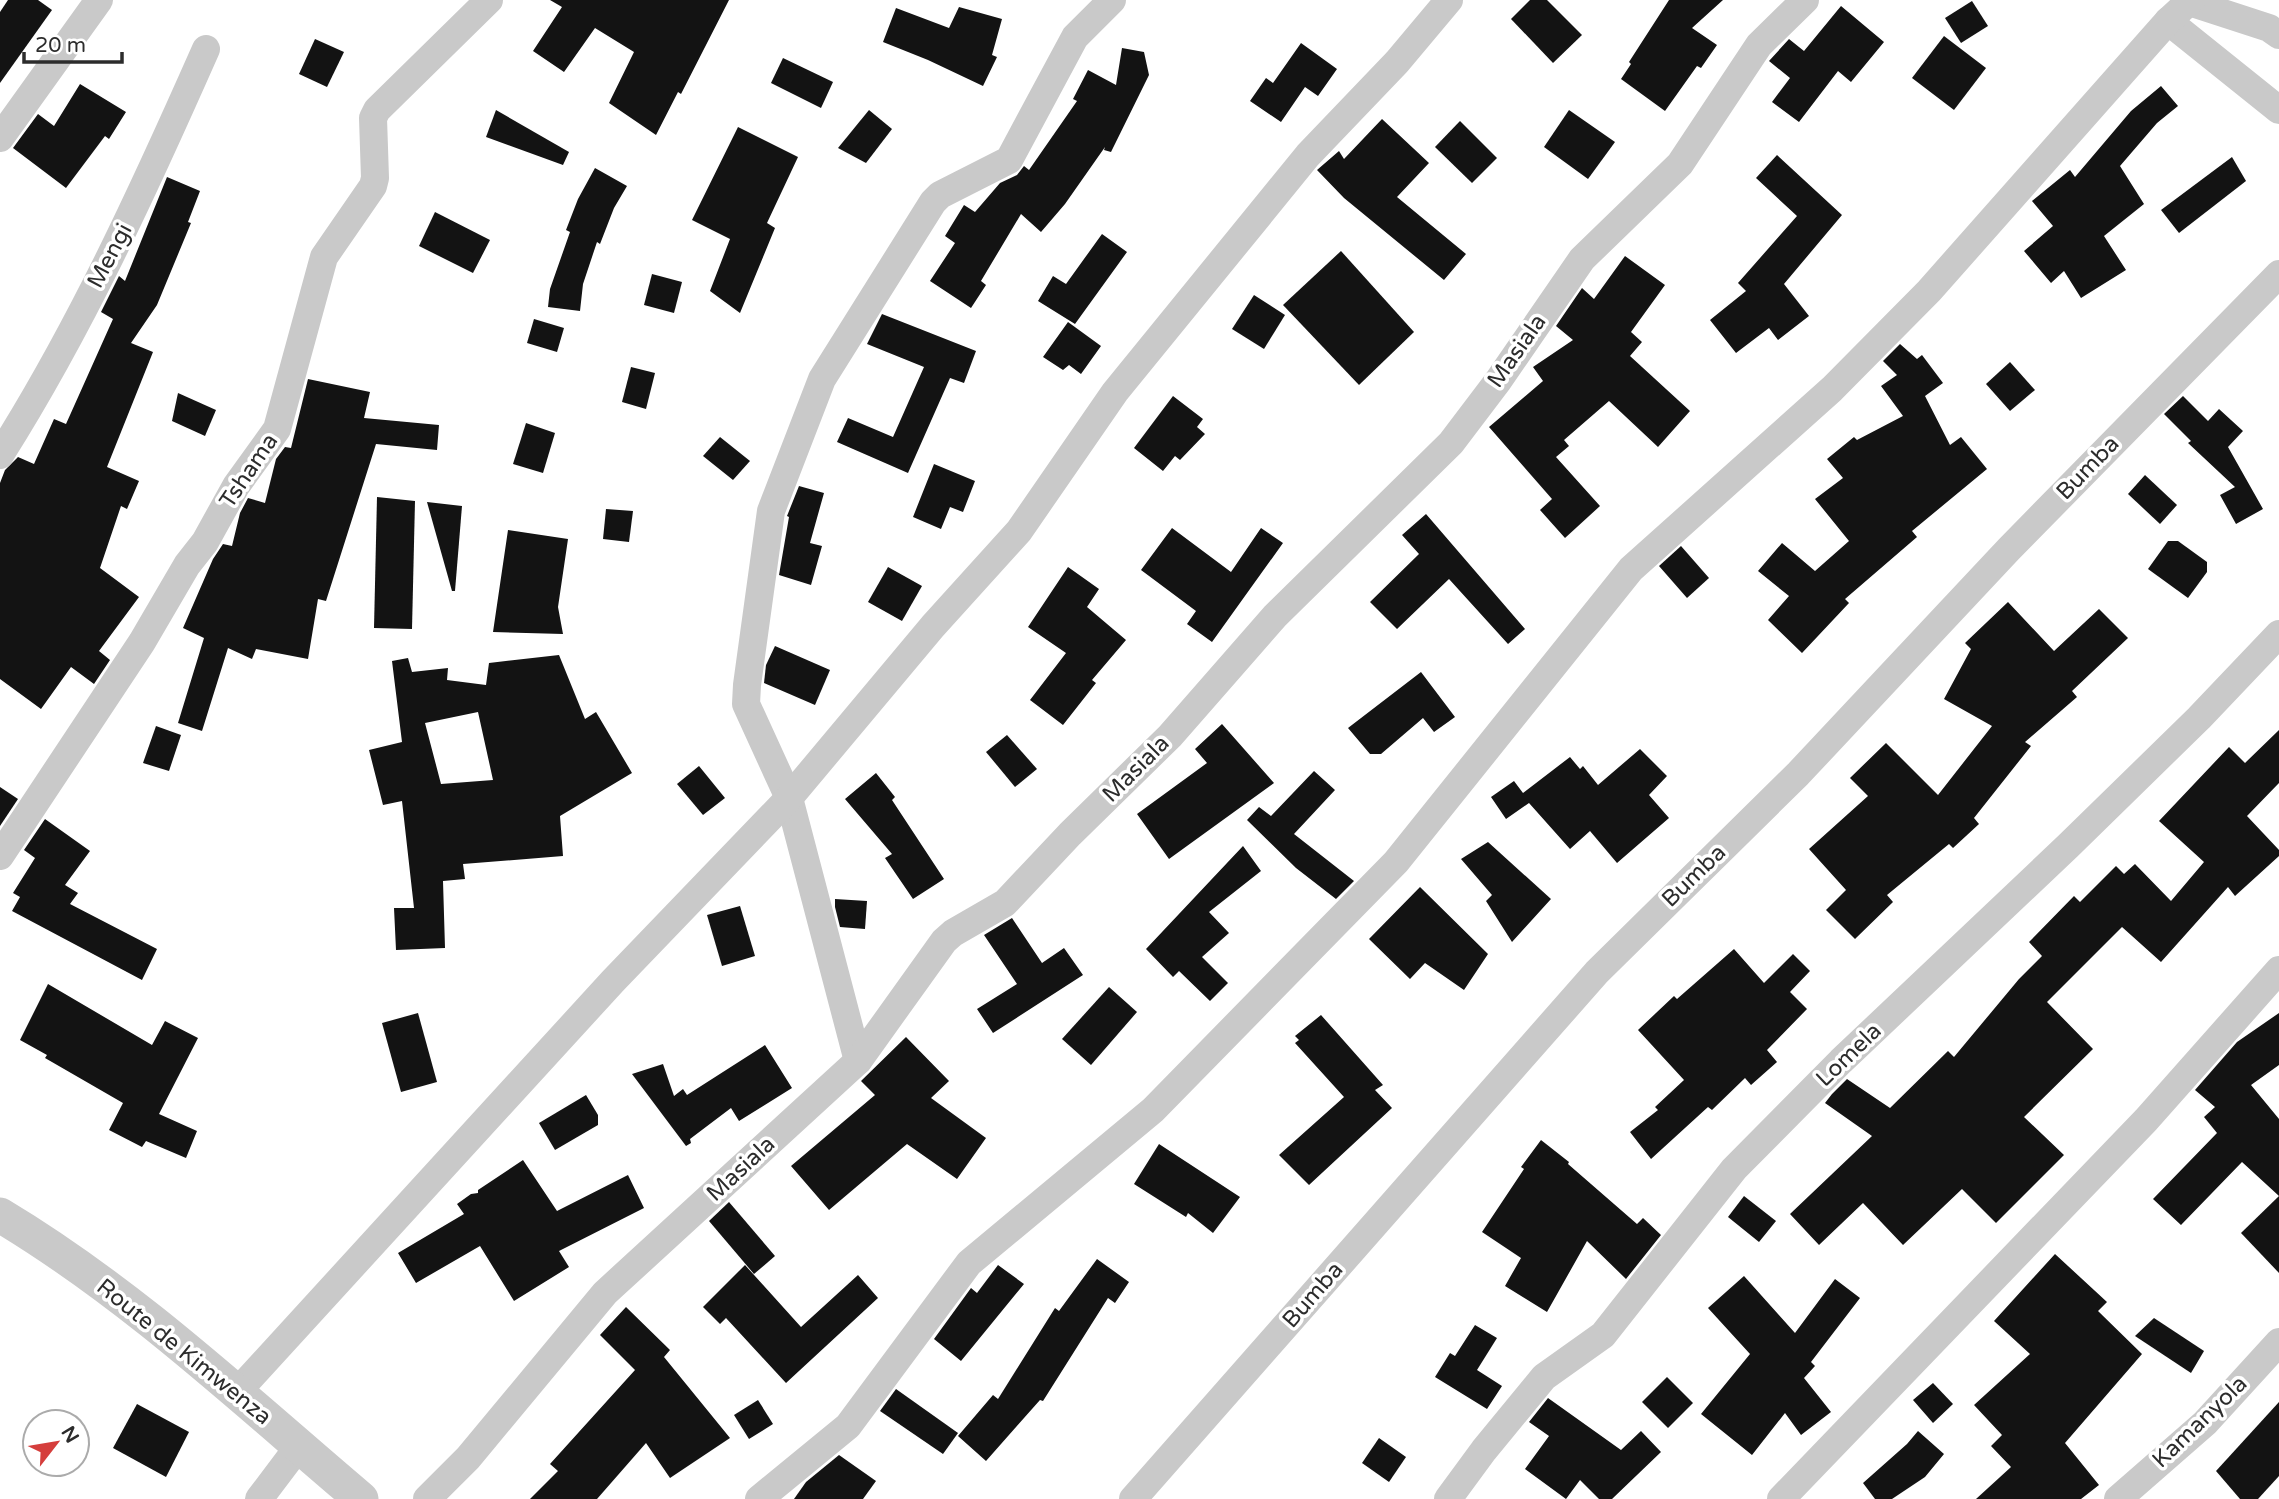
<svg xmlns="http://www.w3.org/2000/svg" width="2279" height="1499" font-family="'Varela Round',sans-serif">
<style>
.building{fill:#131313;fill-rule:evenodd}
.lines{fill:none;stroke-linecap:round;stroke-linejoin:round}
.minor{stroke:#c9c9c9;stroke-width:28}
.tertiary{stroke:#c9c9c9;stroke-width:35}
.labels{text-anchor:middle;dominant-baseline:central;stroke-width:7;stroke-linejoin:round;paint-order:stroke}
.street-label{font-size:23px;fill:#2c2c2c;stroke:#fff}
</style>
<rect width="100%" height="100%" fill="#fff"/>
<g class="building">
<path d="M8 0H38L52 10 0 83V12Z"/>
<path d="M550 0H729L681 94 678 92 656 135 609 103 634 52 595 28 564 72 533 51 562 7Z"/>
<path d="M1530 0H1547L1582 35 1553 63 1511 19Z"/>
<path d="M1669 0H1723L1692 28 1717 45 1701 68 1697 66 1665 111 1621 79 1631 64 1629 62Z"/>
<path d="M1972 1 1988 26 1961 43 1945 18Z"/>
<path d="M1841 6 1884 42 1851 82 1838 71 1799 122 1772 102 1790 78 1769 61 1789 39 1804 51Z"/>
<path d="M959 7 1002 19 992 55 997 57 983 86 928 60 883 42 896 8 949 28Z"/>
<path d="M1944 36 1986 68 1954 110 1912 78Z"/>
<path d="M315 39 344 52 327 87 299 74Z"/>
<path d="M1301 43 1337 69 1318 96 1305 87 1281 122 1250 101 1266 78 1273 83Z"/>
<path d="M1122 48 1144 52 1149 75 1111 152 1104 150 1105 147 1065 204 1041 232 1021 214 981 281 986 285 971 308 930 281 955 243 945 236 964 205 975 212 1000 183 1017 175 1024 166 1029 170 1077 101 1073 99 1088 70 1116 85Z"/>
<path d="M783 58 833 82 821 108 771 83Z"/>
<path d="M80 84 126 112 109 139 105 136 66 188 13 148 38 114 54 126Z"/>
<path d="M2161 86 2178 106 2157 123 2120 166 2144 204 2104 236 2126 270 2081 298 2064 271 2051 283 2024 251 2053 226 2032 201 2070 170 2075 177 2131 111Z"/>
<path d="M496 110 569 152 563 165 486 137Z"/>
<path d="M869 110 892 129 866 163 838 148Z"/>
<path d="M1569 110 1615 142 1588 179 1544 147Z"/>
<path d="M1382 119 1429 163 1397 197 1466 254 1444 280 1344 198 1317 170 1339 151 1344 159Z"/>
<path d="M1460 121 1497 158 1472 183 1435 147Z"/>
<path d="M738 127 798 157 767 223 775 228 740 313 710 291 730 239 692 220Z"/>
<path d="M1777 155 1842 215 1784 284 1809 316 1778 340 1769 328 1736 353 1710 320 1746 291 1738 283 1797 216 1756 178Z"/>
<path d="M2232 157 2246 181 2179 233 2161 210Z"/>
<path d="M595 168 627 186 614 208 600 244 597 242 583 284 580 311 548 307 550 289 570 232 566 230 578 199Z"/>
<path d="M167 177 200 191 188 222 191 223 157 305 131 343 153 352 107 467 139 481 127 509 121 506 100 568 139 597 99 651 110 660 94 684 71 667 41 709 0 679V483L5 470 18 457 34 464 54 419 66 424 113 319 101 312 119 276 125 281Z"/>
<path d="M435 212 490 240 473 273 419 246Z"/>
<path d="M1102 234 1127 252 1075 324 1038 301 1053 276 1066 284Z"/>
<path d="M1341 251 1414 332 1359 385 1283 305Z"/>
<path d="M1625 256 1665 285 1631 332 1642 342 1630 356 1690 411 1658 447 1609 401 1564 440 1569 446 1556 457 1600 506 1565 538 1540 510 1552 499 1489 427 1543 381 1533 367 1573 340 1556 326 1582 288 1594 299Z"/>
<path d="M652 274 682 282 674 313 644 305Z"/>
<path d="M1254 295 1285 315 1264 349 1232 329Z"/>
<path d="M882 314 976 351 964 383 950 378 908 473 837 442 848 418 893 437 924 367 867 344Z"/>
<path d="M534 319 564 328 557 352 527 343Z"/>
<path d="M1068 322 1101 346 1081 374 1069 365 1063 370 1043 357Z"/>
<path d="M1900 344 1917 359 1922 355 1943 383 1925 396 1950 445 1961 437 1987 469 1912 531 1917 537 1845 599 1849 603 1802 653 1768 620 1789 596 1758 571 1782 543 1815 571 1849 541 1815 499 1843 478 1827 459 1854 437 1857 440 1903 416 1881 386 1897 375 1883 361Z"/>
<path d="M2010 362 2035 390 2010 411 1986 384Z"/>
<path d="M631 367 655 373 646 409 622 402Z"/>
<path d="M308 379 370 392 364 418 439 425 437 450 376 444 326 601 318 599 308 659 256 649 252 659 228 648 202 731 178 723 204 638 183 628 213 559 223 544 232 546 240 513 248 498 265 503 276 459 285 447 291 448Z"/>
<path d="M178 393 216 410 205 436 172 421Z"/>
<path d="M1173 396 1203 419 1197 427 1205 434 1180 460 1175 456 1163 471 1134 448Z"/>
<path d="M2183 396 2208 421 2219 409 2243 431 2228 447 2263 509 2236 524 2220 495 2235 487 2188 443 2191 441 2164 414Z"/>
<path d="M526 423 555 433 543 473 513 464Z"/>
<path d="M720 437 750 461 733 480 703 456Z"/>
<path d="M934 464 975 481 963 512 950 507 941 529 913 517Z"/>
<path d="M2145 475 2177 505 2160 524 2128 494Z"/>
<path d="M799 486 824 493 810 543 822 546 811 585 779 575 789 517 787 516Z"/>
<path d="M377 497 415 501 412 629 374 628Z"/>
<path d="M427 502 462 506 455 591H452Z"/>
<path d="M606 509 633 511 629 542 603 539Z"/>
<path d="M1426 514 1525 629 1508 644 1449 579 1397 629 1370 602 1419 554 1402 535Z"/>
<path d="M1172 528 1231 572 1261 528 1283 543 1212 642 1187 624 1196 611 1141 570Z"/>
<path d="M508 530 568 539 558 607 563 634 493 632Z"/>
<path d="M2168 541H2178L2207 562V572L2188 598 2148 569Z"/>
<path d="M1681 546 1709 578 1687 598 1659 566Z"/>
<path d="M888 567 922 586 902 621 868 602Z"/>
<path d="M1068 567 1099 589 1087 607 1126 640 1092 680 1096 683 1063 725 1030 700 1066 653 1028 627Z"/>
<path d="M2008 602 2054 651 2099 609 2128 638 2072 691 2077 697 2025 742 2031 746 1974 818 1979 824 1953 848 1949 844 1887 895 1893 902 1855 939 1826 910 1846 890 1809 849 1868 796 1850 778 1886 743 1938 795 1992 726 1944 699 1971 649 1965 643Z"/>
<path d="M775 646 830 670 815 705 764 683 766 665Z"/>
<path d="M559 655 585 719 596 712 632 773 560 816 563 856 463 864 465 879 443 881 445 948 396 950 394 908H414L402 801 383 805 369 750 402 742 392 661 408 658 412 672 448 668 447 680 486 685 489 663ZM478 712 493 780 441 784 425 723Z"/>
<path d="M1421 672 1455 717 1434 732 1423 718 1381 754H1370L1348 728Z"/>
<path d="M1222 724 1274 783 1169 859 1137 814 1207 763 1195 749Z"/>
<path d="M156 726 181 735 169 771 143 763Z"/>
<path d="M2279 730V783L2247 816 2279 850V856L2235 896 2228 887 2161 962 2122 927 2047 1002 2093 1049 2024 1117 2064 1155 1996 1223 1962 1189 1903 1245 1863 1203 1819 1245 1790 1214 1872 1136 1825 1103 1832 1094 1847 1079 1890 1108 1948 1051 1954 1057 2019 979 2042 956 2029 942 2074 896 2080 902 2116 866 2124 874 2135 864 2171 901 2204 862 2159 821 2229 747 2245 763Z"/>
<path d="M1007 735 1037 769 1015 787 986 752Z"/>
<path d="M1640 749 1667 776 1649 795 1669 818 1617 863 1590 831 1570 849 1529 803 1506 819 1491 797 1514 781 1523 793 1570 757 1580 769 1583 766 1598 785Z"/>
<path d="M699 766 725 798 703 815 677 784Z"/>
<path d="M1314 771 1335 790 1294 834 1354 881 1336 899 1296 868 1247 820 1259 807 1271 816Z"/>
<path d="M876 773 895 797 892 800 944 879 913 899 885 858 892 854 845 799Z"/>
<path d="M0 787 18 799 0 826Z"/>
<path d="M45 819 90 851 65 885 78 893 70 904 157 949 142 980 12 911 20 897 13 893 35 858 24 850Z"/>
<path d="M1488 842 1551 899 1512 942 1486 901 1492 895 1461 859Z"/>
<path d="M1243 846 1261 871 1209 912 1229 933 1202 957 1228 983 1210 1001 1179 971 1173 977 1146 949Z"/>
<path d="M1420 887 1488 954 1464 990 1425 963 1410 979 1369 939Z"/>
<path d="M835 899 867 901 865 929 840 927 835 907Z"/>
<path d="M740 906 755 956 722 966 707 915Z"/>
<path d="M1012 918 1042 963 1064 948 1083 975 993 1033 977 1009 1017 984 984 935Z"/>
<path d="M1734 949 1764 983 1793 954 1810 971 1790 992 1807 1009 1767 1050 1777 1062 1751 1085 1745 1078 1712 1110 1708 1107 1651 1159 1630 1132 1658 1110 1655 1107 1684 1080 1638 1030 1674 996 1677 999Z"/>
<path d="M48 984 152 1045 165 1021 198 1038 159 1114 197 1131 186 1158 146 1141 142 1147 109 1130 123 1103 45 1058 47 1055 20 1040Z"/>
<path d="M1109 987 1137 1012 1091 1065 1062 1039Z"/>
<path d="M418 1013 437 1082 401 1092 382 1023Z"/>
<path d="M2279 1013V1065L2251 1085 2279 1119V1196L2242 1162 2181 1225 2153 1199 2217 1133 2204 1117 2215 1107 2195 1090 2237 1042Z"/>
<path d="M1321 1015 1383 1085 1375 1090 1392 1108 1309 1185 1279 1155 1344 1097 1295 1043 1299 1040 1295 1036Z"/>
<path d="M906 1037 949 1081 931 1098 986 1138 957 1179 907 1144 829 1210 791 1166 875 1095 861 1081Z"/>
<path d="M765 1045 792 1088 739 1121 731 1108 690 1139 691 1143 686 1146 632 1074 663 1064 674 1096 683 1089 687 1095Z"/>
<path d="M586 1095 598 1115V1125L555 1150 539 1123Z"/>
<path d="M1541 1140 1569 1162 1568 1164 1637 1224 1643 1218 1661 1235 1626 1279 1587 1241 1547 1312 1505 1286 1521 1258 1482 1232 1524 1169 1521 1167Z"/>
<path d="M1159 1144 1240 1197 1213 1233 1188 1213 1186 1217 1134 1184Z"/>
<path d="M523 1160 557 1211 628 1175 644 1208 559 1251 569 1267 514 1301 480 1246 416 1283 398 1253 464 1214 457 1204 471 1194 478 1193V1190Z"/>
<path d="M1744 1196 1776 1221 1759 1242 1728 1217Z"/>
<path d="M2279 1196V1273L2241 1233Z"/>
<path d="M729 1202 775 1256 754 1274 709 1221Z"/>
<path d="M2055 1254 2107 1302 2098 1311 2142 1354 2065 1443 2099 1485 2081 1499H1976L2011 1467 1991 1446 2002 1435 1974 1405 2030 1354 1994 1321Z"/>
<path d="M1097 1259 1129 1282 1115 1303 1108 1298 1043 1401 1040 1400 986 1461 958 1436 993 1395 998 1399 1055 1308 1059 1311Z"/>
<path d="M745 1265 801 1327 858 1275 878 1298 786 1383 726 1318 720 1324 703 1307Z"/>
<path d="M998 1265 1024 1284 961 1361 934 1339 971 1288 977 1293Z"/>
<path d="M1744 1276 1795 1333 1835 1279 1860 1298 1811 1362 1815 1366 1804 1378 1831 1412 1801 1435 1785 1413 1752 1455 1701 1414 1750 1354 1708 1308Z"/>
<path d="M626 1307 670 1350 664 1357 730 1438 670 1478 646 1443 597 1499H530L558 1471 550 1464 635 1370 600 1335Z"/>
<path d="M2154 1318 2204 1351 2191 1373 2135 1336Z"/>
<path d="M1475 1325 1497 1338 1477 1370 1502 1386 1487 1409 1435 1377 1450 1353 1455 1356Z"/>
<path d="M1667 1377 1693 1403 1668 1428 1642 1402Z"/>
<path d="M1933 1383 1953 1404 1933 1423 1913 1400Z"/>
<path d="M896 1389 958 1433 943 1454 880 1411Z"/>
<path d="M1548 1398 1621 1450 1641 1431 1661 1452 1612 1499H1599L1580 1480 1566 1499 1525 1469 1549 1436 1529 1422Z"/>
<path d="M758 1400 773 1424 749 1439 734 1415Z"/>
<path d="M2279 1402V1476L2258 1499H2240L2216 1471Z"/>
<path d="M137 1404 189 1432 166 1477 113 1448Z"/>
<path d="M1918 1431 1944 1454 1925 1477 1892 1499H1875L1863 1483 1907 1444Z"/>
<path d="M1379 1438 1406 1457 1389 1482 1362 1463Z"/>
<path d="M839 1455 876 1481 863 1499H794L806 1482Z"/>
</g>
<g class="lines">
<g class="minor">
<path d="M2189 2 2269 28 2279 35"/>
<path d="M2168 21 2279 110"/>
<path d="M0 138 99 0"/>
<path d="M0 455C81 327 145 187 206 49"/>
<path d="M0 856 142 642 187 565 205 542 236 486 277 429 324 257 373 186 375 178 373 118 377 110 489 0"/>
<path d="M858 1061 789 798 746 704 747 685 771 511 822 379 933 202 940 195 1009 160 1075 37 1112 0"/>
<path d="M237 1392 613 981 789 798 933 626 1019 531 1115 392 1308 155 1397 62 1449 0"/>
<path d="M259 1499 299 1446"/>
<path d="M427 1499 468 1458 605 1293 858 1061 944 941 953 933 1005 903 1070 834 1170 736 1275 616 1451 443 1498 381 1582 259 1680 164 1759 45 1805 0"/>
<path d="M759 1499 848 1426 969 1263 1153 1110 1396 862 1631 569 1832 389 1929 291 2168 21 2191 0"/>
<path d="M1133 1499 1597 972 1798 774 2009 549 2279 274"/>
<path d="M1448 1499 1484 1450 1544 1377 1603 1335 1734 1169 1841 1061 2068 846 2199 718 2279 634"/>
<path d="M1781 1499 2146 1120 2279 970"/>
<path d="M2118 1499 2205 1423 2279 1342"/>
</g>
<path class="tertiary" d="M0 1215C132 1294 244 1400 361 1499"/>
</g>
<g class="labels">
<g class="street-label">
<text transform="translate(110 256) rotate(-62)">Mengi</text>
<text transform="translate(1517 351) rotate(-55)">Masiala</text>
<text transform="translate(2088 468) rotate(-46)">Bumba</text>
<text transform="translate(249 471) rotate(-56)">Tshama</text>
<text transform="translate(1136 769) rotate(-45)">Masiala</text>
<text transform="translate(1694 876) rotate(-44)">Bumba</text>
<text transform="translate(1849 1055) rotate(-44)">Lomela</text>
<text transform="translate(741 1169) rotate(-43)">Masiala</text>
<text transform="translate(1313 1295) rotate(-49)">Bumba</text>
<text transform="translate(184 1352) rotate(39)">Route de Kimwenza</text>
<text transform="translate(2200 1422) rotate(-44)">Kamanyola</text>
</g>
</g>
<g transform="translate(56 1443) rotate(59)"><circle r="33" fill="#ffffff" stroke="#ababab" stroke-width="2"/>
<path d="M0-5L12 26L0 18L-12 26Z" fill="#d53e3c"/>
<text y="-10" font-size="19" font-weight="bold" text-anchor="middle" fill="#2c2c2c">N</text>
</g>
<path d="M24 52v10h98v-10" fill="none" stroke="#2c2c2c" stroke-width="3.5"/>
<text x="35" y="52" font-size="21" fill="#2c2c2c" stroke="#ffffff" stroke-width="5" paint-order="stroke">20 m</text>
</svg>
